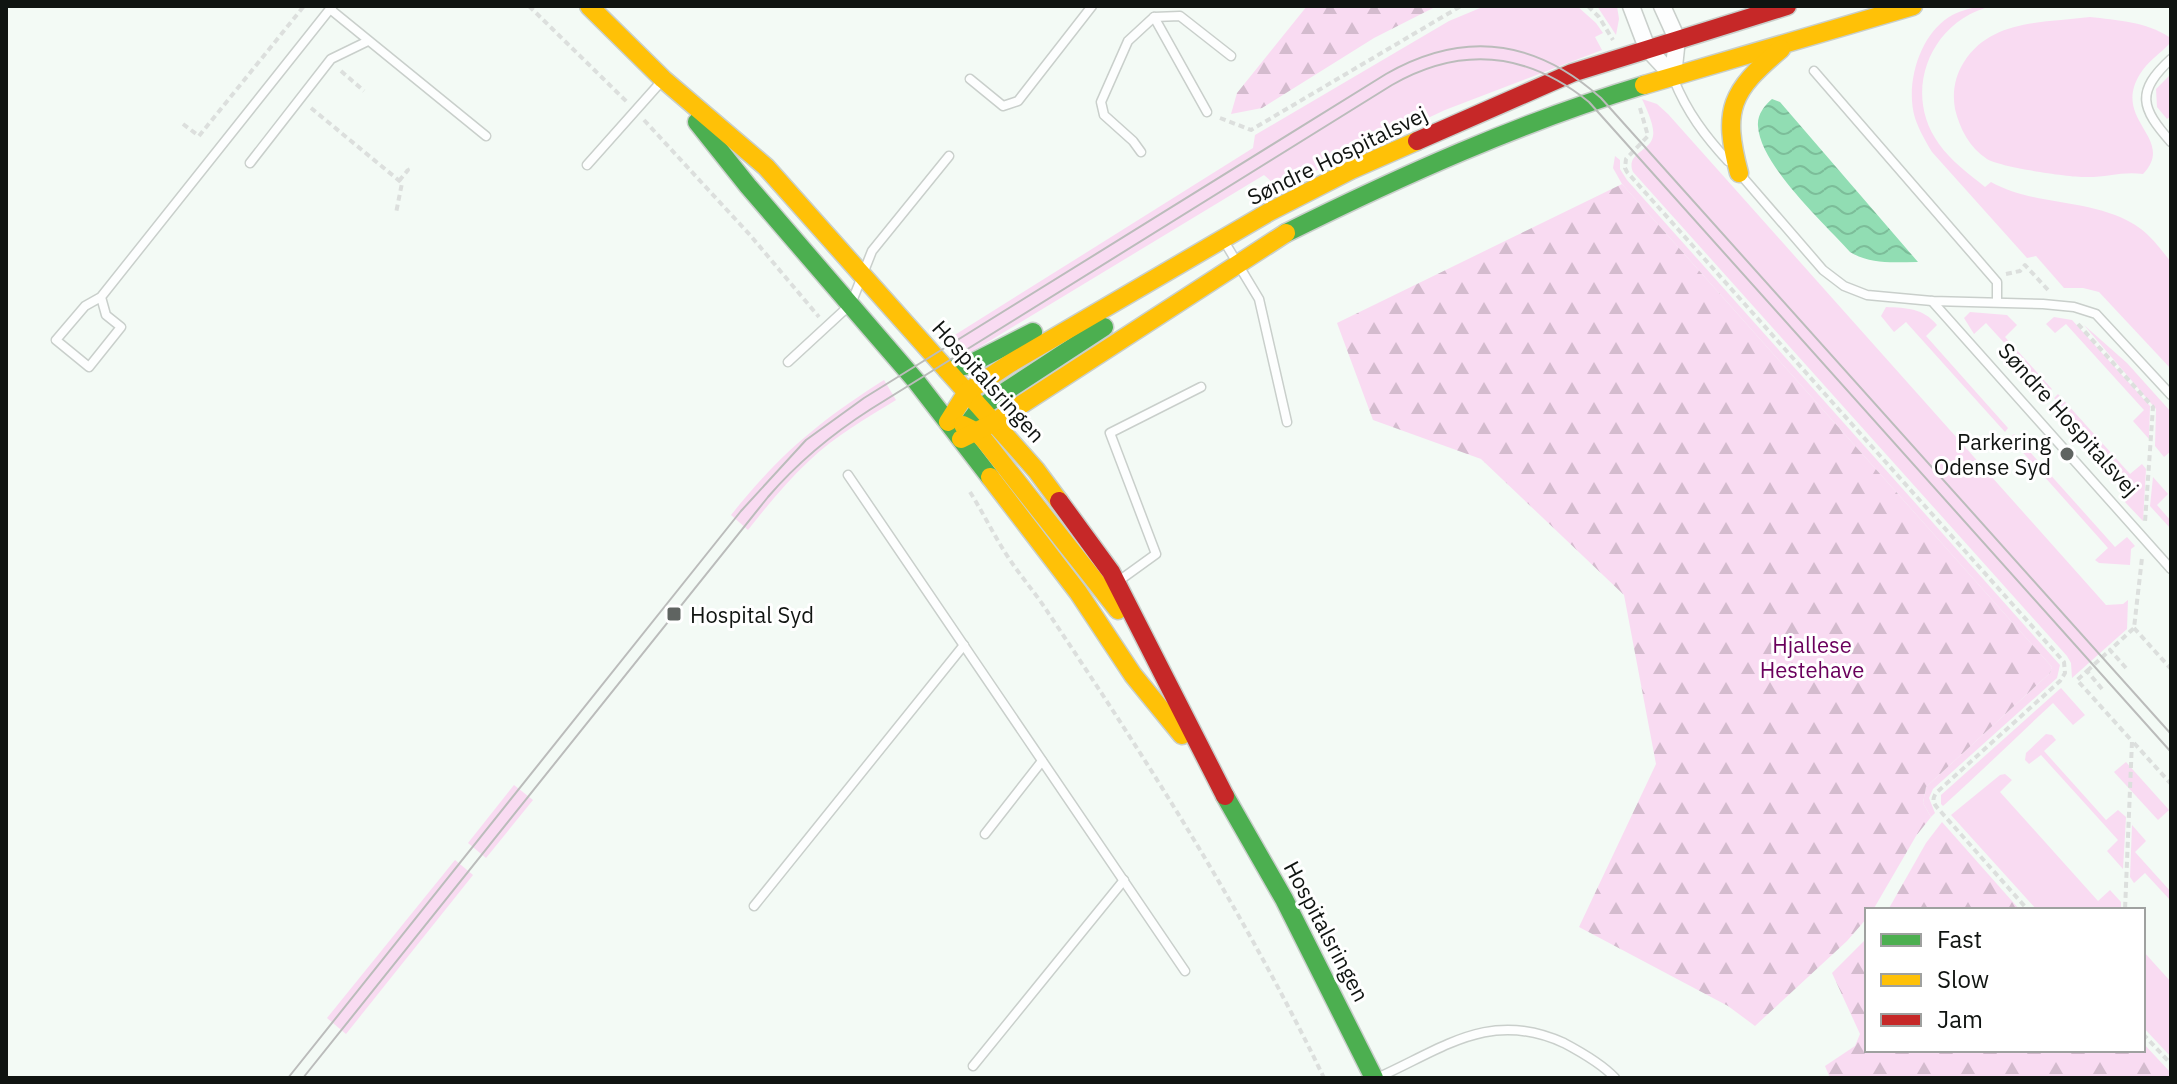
<svg xmlns="http://www.w3.org/2000/svg" width="2177" height="1084" font-family="'IBM Plex Sans',sans-serif">
<style>
.green{fill:#f9dbf2}
.forest{fill:url(#forest-firs)}
.water{fill:url(#water-waves)}
.lines{fill:none;stroke-linecap:round;stroke-linejoin:round}
.lane-casing{stroke:#c9cfcb;stroke-width:11}
.street-casing{stroke:#c9cfcb;stroke-width:19}
.fast-casing{stroke:#c9cfcb;stroke-width:21}
.slow-casing{stroke:#c9cfcb;stroke-width:21}
.jam-casing{stroke:#c9cfcb;stroke-width:21}
.path{stroke:#dcdfdd;stroke-width:4;stroke-dasharray:6 4;stroke-linecap:butt}
.lane{stroke:#fdfefe;stroke-width:8}
.street{stroke:#fdfefe;stroke-width:16}
.fast{stroke:#4caf50;stroke-width:18}
.slow{stroke:#ffc107;stroke-width:18}
.jam{stroke:#c62828;stroke-width:18}
.tram{stroke:#bbbcbb;stroke-width:2}
.poi-dot{fill:#5f6461;stroke:#fff;stroke-width:3}
.labels{text-anchor:middle;dominant-baseline:central;stroke-width:6;stroke-linejoin:round;paint-order:stroke}
.street-label{font-size:22px;fill:#101411;stroke:#fff}
.poi-label{font-size:22px;fill:#101411;stroke:#fff;text-anchor:end}
.park-label{font-size:22px;fill:#6a005c;stroke:#fff}
</style>
<defs>
<pattern id="forest-firs" width="22" height="20" patternUnits="userSpaceOnUse" patternTransform="scale(2)"><rect width="22" height="20" fill="#f9dbf2"/><path d="M5 1l3.5 6h-7zM16 11l3.5 6h-7z" fill="#d4bbce"/></pattern>
<pattern id="water-waves" width="16" height="10" patternUnits="userSpaceOnUse" patternTransform="scale(2)"><rect width="16" height="10" fill="#91ddb3"/><path d="M0 5q4-4 8 0t8 0" fill="none" stroke="#7cbd99"/></pattern>
</defs>
<rect width="100%" height="100%" fill="#f3faf5"/>
<g class="green">
<path d="M1485 6H1577L1596 23 1603 33 1595 37 1602 50 1445 110 1279 188 1264 175 973 351H956L942 343 1253 148 1255 135 1449 21Z"/>
<path d="M1597 6H1617L1619 19 1616 35Z"/>
<path d="M1979 6H1992C1931 20 1901 92 1939 144 1951 161 1969 174 1985 187L1991 182C2037 208 2097 197 2141 229 2152 237 2162 251 2171 262V369L2099 292 2083 288H2064L2036 256 2027 258 1932 152C1926 142 1919 130 1915 118 1905 85 1919 36 1949 17 1958 11 1969 9 1979 6Z"/>
<path d="M2090 17C2116 20 2147 22 2169 37L2170 43C2161 53 2147 62 2140 74 2111 121 2177 138 2143 174 2124 171 2107 177 2088 177 2072 178 1999 167 1987 159 1969 147 1960 129 1955 109 1952 92 1955 76 1964 62 1991 19 2044 23 2090 17Z"/>
<path d="M2171 74V116L2167 119 2157 107 2156 89Z"/>
<path d="M1642 99 1657 104 1668 114 2106 605 2123 604 2128 600 2127 629 2072 678 2071 663 2067 656 1633 172C1625 153 1651 151 1653 136 1655 126 1646 108 1642 99Z"/>
<path d="M1615 156 1620 160V169L1627 180 2060 665 2057 678 1933 789 1929 798 1935 813 1931 817 1923 803 1926 787 2050 673 2052 667 1622 184 1613 168Z"/>
<path d="M1886 307C1907 308 1923 308 1937 325L1926 336 2008 428 2005 432 1906 322 1894 332 1881 316Z"/>
<path d="M1970 312 2007 315 2017 325 2005 337 2052 389 2049 392 1986 323 1974 334 1964 318Z"/>
<path d="M2054 317 2072 320 2150 406 2149 439 2133 421 2144 410 2066 324 2055 333 2046 324Z"/>
<path d="M2084 325 2127 363 2171 412V451L2164 457 2155 446 2156 409Z"/>
<path d="M884 380 896 400C867 418 835 436 810 460 787 481 767 506 748 530L731 515C780 454 818 422 884 380Z"/>
<path d="M2058 394 2130 474 2142 464 2146 469 2143 521 2125 502 2136 491 2054 398Z"/>
<path d="M2014 434 2115 547 2127 537 2135 546 2131 549 2130 565 2099 563 2095 560 2108 548 2010 438Z"/>
<path d="M2153 477 2168 494 2157 505 2171 521V529L2150 506Z"/>
<path d="M2061 688 2085 715 2073 725 2053 703C2016 737 1981 772 1943 806L1941 804V795Z"/>
<path d="M2046 734 2052 735 2056 740 2044 751 2106 820 2118 810 2126 817 2123 869 2107 851 2118 840 2041 755 2029 764 2025 760 2026 753Z"/>
<path d="M2126 762 2169 810 2158 820 2114 772Z"/>
<path d="M2005 774 2012 780 2000 792 2098 901 2110 890 2121 902V910H2037L1951 815 2000 775Z"/>
<path d="M514 785 533 800 486 858 468 843Z"/>
<path d="M2132 825 2146 841 2135 852 2171 892V901L2145 873 2134 883 2130 877Z"/>
<path d="M455 860 473 875 346 1034 327 1018Z"/>
<path d="M2143 951 2171 982V1057L2143 1027Z"/>
</g>
<g class="forest">
<path d="M1307 6H1437L1374 38 1262 108 1231 114 1237 93Z"/>
<path d="M1622 184 2052 667 2050 673 1926 787 1923 803 1931 817 1916 836 1873 910H1867V918L1847 941 1755 1026 1728 1006 1579 927 1656 764 1624 595 1481 459 1373 420 1337 323Z"/>
<path d="M1942 822 2020 910H1888L1926 843Z"/>
<path d="M1867 938V1050H2143V1043L2171 1073V1078H1830L1825 1066 1855 1046 1860 1034 1832 973Z"/>
</g>
<path class="water" d="M1772 99 1780 102 1918 262C1893 262 1872 265 1850 252 1824 223 1760 165 1758 126 1757 115 1764 106 1772 99Z"/>
<g class="lines">
<g class="lane-casing">
<g id="lane">
<path d="M332 7 330 9 486 136"/>
<path d="M1154 17 1207 112"/>
<path d="M2171 59C2135 92 2141 108 2171 142"/>
<path d="M1814 71 1997 282V302"/>
<path d="M970 79 1003 106 1018 101 1092 6"/>
<path d="M1674 80C1687 112 1705 136 1728 161"/>
<path d="M1141 152 1133 141 1104 115 1101 102 1128 41 1154 17 1180 16 1231 56"/>
<path d="M250 163 331 59 368 41"/>
<path d="M587 165 660 83"/>
<path d="M1740 174 1823 270 1844 286 1867 295 1932 301 2043 304 2074 307 2096 314 2171 395"/>
<path d="M1224 241 1259 299 1287 422"/>
<path d="M101 297 106 315 121 327 89 367 56 340 85 306 101 297 330 9"/>
<path d="M1932 301 2171 569"/>
<path d="M788 362 851 304 872 251 949 156"/>
<path d="M848 475 1185 971"/>
<path d="M1120 580 1156 554 1110 433 1201 387"/>
<path d="M985 834 1042 761"/>
<path d="M754 906 964 645"/>
<path d="M973 1066 1124 880"/>
<path d="M1377 1078C1444 1048 1490 1009 1564 1043 1581 1052 1602 1064 1615 1078"/>
</g>
</g>
<g class="street-casing">
<g id="street">
<path d="M1631 6 1647 48 1673 76"/>
<path d="M1662 6 1677 39 1673 76"/>
</g>
</g>
<g class="fast-casing">
<g id="fast">
<path d="M697 122 748 186 916 381 990 477"/>
<path d="M1286 233C1401 176 1521 122 1644 85"/>
<path d="M947 370 968 365 1033 332"/>
<path d="M971 420 980 408 1104 327"/>
<path d="M1225 796 1284 899 1374 1078"/>
</g>
</g>
<g class="slow-casing">
<g id="slow">
<path d="M589 6 663 79 766 167 1036 470 1059 501"/>
<path d="M1644 85 1913 6"/>
<path d="M1739 173C1722 109 1731 91 1781 49"/>
<path d="M948 422 967 392 1009 364 1269 212 1351 170 1417 141"/>
<path d="M963 425 977 432 985 441 1118 610"/>
<path d="M961 439 993 423 1286 233"/>
<path d="M990 477 1078 592 1133 675 1182 735"/>
</g>
</g>
<g class="jam-casing">
<g id="jam">
<path d="M1417 141 1572 73 1787 6"/>
<path d="M1059 501 1111 572 1225 796"/>
</g>
</g>
<g class="path">
<path d="M529 6 627 102"/>
<path d="M1588 6 1599 17 1613 40"/>
<path d="M341 71 364 91"/>
<path d="M311 108 402 183 396 213"/>
<path d="M1640 108 1648 136 1626 159 1625 168 1627 172 2064 662 2065 673 2060 681 1936 793C1930 802 1936 806 1942 813L2028 910"/>
<path d="M1220 118 1251 130 1461 6"/>
<path d="M644 120 750 235 819 317"/>
<path d="M183 124 199 136 304 6"/>
<path d="M399 181 408 170 405 165"/>
<path d="M2006 274 2020 271 2025 265 2048 290"/>
<path d="M2078 324 2153 407 2145 522"/>
<path d="M970 492C984 514 995 538 1010 560 1022 578 1037 595 1049 614 1149 763 1246 916 1324 1078"/>
<path d="M2134 628 2171 669"/>
<path d="M2126 668 2110 650 2134 628 2142 558"/>
<path d="M2087 671 2110 650"/>
<path d="M2102 689 2087 671 2077 680 2132 741 2125 910"/>
<path d="M2134 743 2171 784"/>
<path d="M2143 1034 2171 1064"/>
</g>
<use href="#lane" class="lane"/>
<use href="#street" class="street"/>
<use href="#fast" class="fast"/>
<use href="#slow" class="slow"/>
<use href="#jam" class="jam"/>
<g class="tram">
<path d="M288 1078 741 511 806 440 864 398 1386 74C1463 30 1535 39 1601 98L2171 734"/>
<path d="M303 1078 768 497C798 462 832 434 871 409L1392 85C1462 45 1527 52 1589 102L2171 752"/>
</g>
</g>
<g class="poi-dot">
<circle cx="2067" cy="454" r="8"/>
<rect x="666" y="606" width="16" height="16" rx="4"/>
</g>
<g class="labels">
<g class="street-label">
<text transform="translate(1337 155) rotate(-26)">Søndre Hospitalsvej</text>
<text transform="translate(989 381) rotate(48)">Hospitalsringen</text>
<text transform="translate(2069 419) rotate(48)">Søndre Hospitalsvej</text>
<text transform="translate(1327 931) rotate(62)">Hospitalsringen</text>
</g>
<g class="poi-label">
<text x="2051" y="441">Parkering<tspan x="2051" dy="25">Odense Syd</tspan></text>
<text x="690" y="614" text-anchor="start">Hospital Syd</text>
</g>
<g class="park-label">
<text x="1812" y="644">Hjallese<tspan x="1812" dy="25">Hestehave</tspan></text>
</g>
</g>
<rect width="2177" height="1084" fill="none" stroke="#101411" stroke-width="16"/>
<rect x="1865" y="908" width="280" height="144" fill="#ffffff" stroke="#9fa1a0" stroke-width="2"/>
<rect x="1881" y="934" width="40" height="12" fill="#4caf50" stroke="#9fa1a0" stroke-width="2"/>
<text x="1937" y="948" font-size="24" fill="#101411">Fast</text>
<rect x="1881" y="974" width="40" height="12" fill="#ffc107" stroke="#9fa1a0" stroke-width="2"/>
<text x="1937" y="988" font-size="24" fill="#101411">Slow</text>
<rect x="1881" y="1014" width="40" height="12" fill="#c62828" stroke="#9fa1a0" stroke-width="2"/>
<text x="1937" y="1028" font-size="24" fill="#101411">Jam</text>
</svg>
